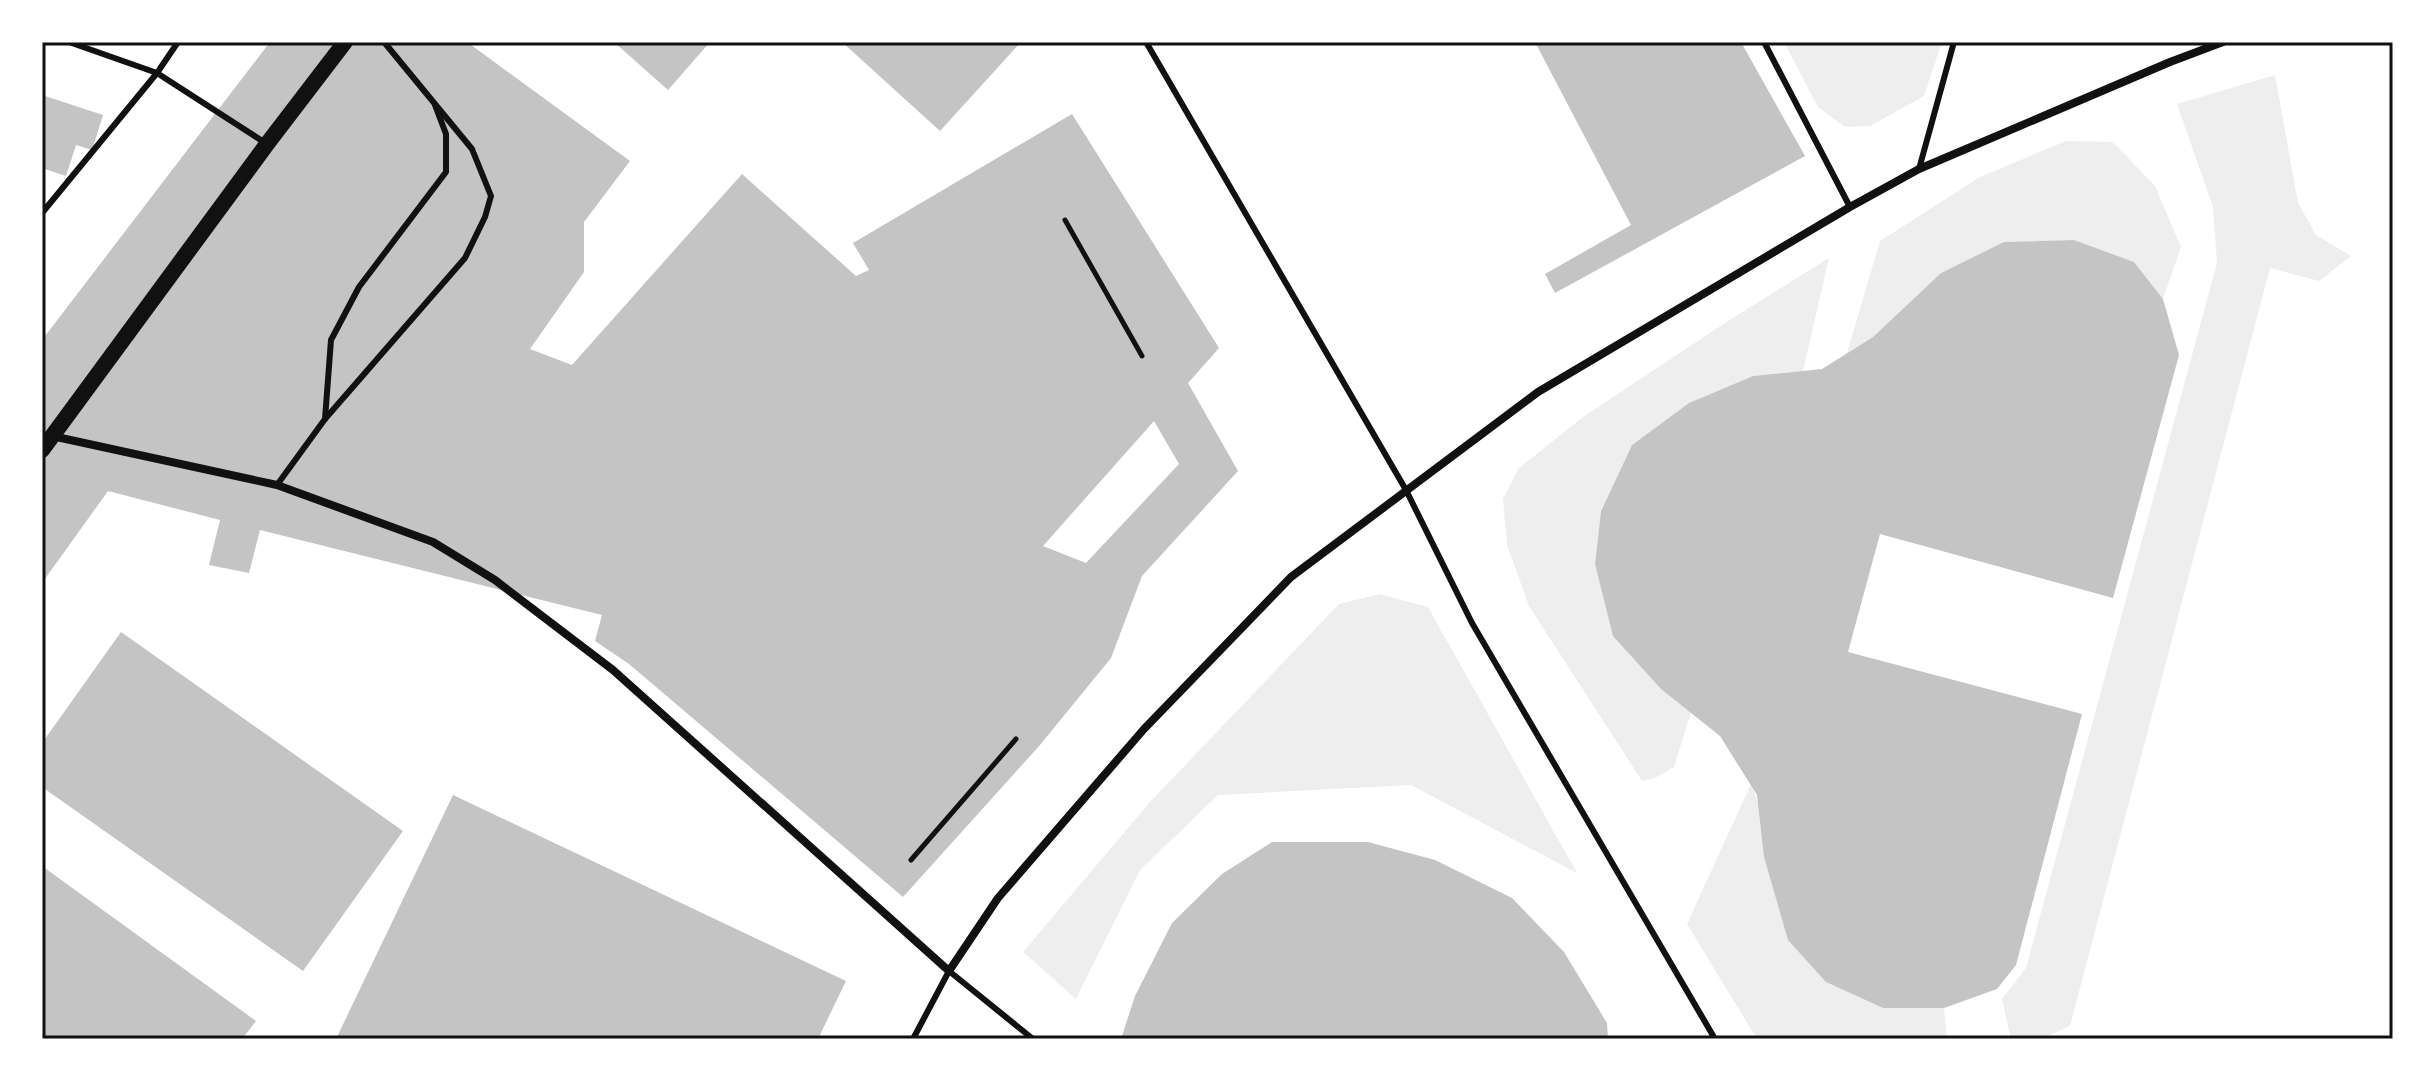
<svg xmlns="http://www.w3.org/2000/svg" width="2435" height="1081" font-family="Lora,serif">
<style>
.green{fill:#eee}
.building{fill:#c4c4c4;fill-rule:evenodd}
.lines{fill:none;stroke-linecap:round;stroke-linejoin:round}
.path{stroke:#111;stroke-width:5}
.service{stroke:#111;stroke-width:6}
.minor{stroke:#111;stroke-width:8}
.secondary{stroke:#111;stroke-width:16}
.neatline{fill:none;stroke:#111;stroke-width:3}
</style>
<rect width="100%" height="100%" fill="#fff"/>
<g class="green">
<path d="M1784 42H1942L1924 96 1870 126 1845 127 1818 107Z"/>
<path d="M2275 75 2298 203 2316 235 2351 256 2319 281 2270 268 2070 1026 2040 1039H2011L2002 999 2026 968 2217 263 2213 207 2177 104Z"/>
<path d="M2066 141 2113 142 2155 186 2181 247 2163 299 2134 262 2074 240 2004 242 1941 273 1873 337 1847 353 1880 241 1980 177Z"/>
<path d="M1829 258 1803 371 1753 376 1689 403 1632 445 1601 510 1595 564 1691 712 1674 767 1655 778 1642 781 1529 606 1507 545 1503 499 1518 469 1583 417 1728 321Z"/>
<path d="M1379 594 1428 607 1577 873 1411 785 1218 795 1140 870 1076 999 1023 952 1150 802 1339 604Z"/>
<path d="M1751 784 1826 982 1883 1008H1944L1947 1039H1757L1687 924Z"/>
</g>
<g class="building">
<path d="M270 42H467L630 161 584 222V272L530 349 572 365 742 174 856 276 869 270 853 243 1072 114 1219 348 1188 383 1238 471 1142 576 1111 658 1040 745 903 897 629 664 595 641 602 615 260 530 249 573 209 565 220 520 108 491 42 583V340ZM1154 421 1179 464 1086 563 1043 546Z"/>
<path d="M614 42H710L668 90Z"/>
<path d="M842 42H1021L940 131Z"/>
<path d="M1535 42H1741L1805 156 1555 293 1545 274 1631 225Z"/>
<path d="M42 95 103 115 92 150 76 145 66 176 42 168Z"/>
<path d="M2074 240 2134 262 2163 299 2179 355 2113 598 1880 534 1848 652 2082 714 2016 965 1997 989 1944 1008H1883L1826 982 1788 940 1764 857 1757 795 1720 736 1661 689 1613 636 1595 564 1601 511 1632 445 1689 403 1753 376 1822 369 1873 337 1941 273 2004 242Z"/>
<path d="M121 632 403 831 303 971 42 787V743Z"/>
<path d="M453 795 846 981 818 1039H336Z"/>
<path d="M1272 842H1368L1435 860 1512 898 1564 952 1607 1023 1608 1039H1121L1135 996 1172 923 1222 874Z"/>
<path d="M42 866 256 1021 242 1039H42Z"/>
</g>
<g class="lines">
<g class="path">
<path d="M1065 220 1142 356"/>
<path d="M911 860 1016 739"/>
</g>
<g class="service">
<path d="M69 42 157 73 267 144"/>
<path d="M1146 42 1406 490 1472 623 1715 1039"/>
<path d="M1764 42 1850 207"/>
<path d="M1919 169 1954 42"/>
<path d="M42 213 157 73 178 42"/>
<path d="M325 419 331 340 359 287 446 172V134L435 105"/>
<path d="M277 485 325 419 465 258 485 217 491 196 472 149 384 42"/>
<path d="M913 1039 949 971 1033 1039"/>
</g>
<path class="minor" d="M52 436 277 485 433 542 495 580 613 670 949 971 998 898 1144 729 1291 577 1538 392 1850 207 1919 169 2170 62 2223 42"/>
<path class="secondary" d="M42 450 267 144 345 42"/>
</g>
<rect width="2435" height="1081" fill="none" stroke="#ffffff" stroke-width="88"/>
<rect x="44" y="44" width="2347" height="993" class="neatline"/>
</svg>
